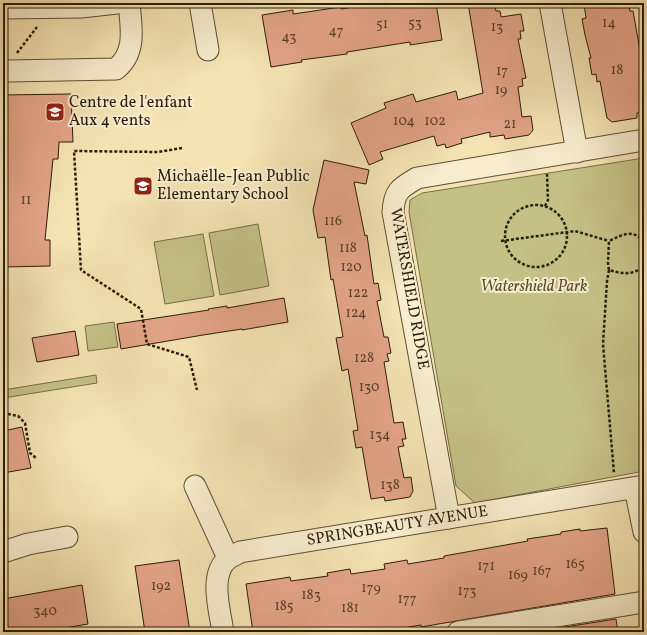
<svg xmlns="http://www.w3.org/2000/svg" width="647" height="635" font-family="Vollkorn,serif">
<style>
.green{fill:#c4c187;stroke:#786e48}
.building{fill:#e3a487;stroke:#2c1c0a}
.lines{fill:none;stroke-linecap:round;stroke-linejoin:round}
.minor-casing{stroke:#5e4e34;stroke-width:23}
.path{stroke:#2c1c0a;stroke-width:2.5;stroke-dasharray:3 2;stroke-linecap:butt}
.minor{stroke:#f8edce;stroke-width:21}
.labels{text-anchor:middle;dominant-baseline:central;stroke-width:4;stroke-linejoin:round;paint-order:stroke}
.number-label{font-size:14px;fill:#5a3e29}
.poi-label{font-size:16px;fill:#2c1c0a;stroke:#f8edce;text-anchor:start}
.park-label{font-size:16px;font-style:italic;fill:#5a4e30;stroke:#f8edce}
.street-label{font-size:16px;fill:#2c1c0a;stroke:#f8edce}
</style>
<rect width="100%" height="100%" fill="#f5e3b3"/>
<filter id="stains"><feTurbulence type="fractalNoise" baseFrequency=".005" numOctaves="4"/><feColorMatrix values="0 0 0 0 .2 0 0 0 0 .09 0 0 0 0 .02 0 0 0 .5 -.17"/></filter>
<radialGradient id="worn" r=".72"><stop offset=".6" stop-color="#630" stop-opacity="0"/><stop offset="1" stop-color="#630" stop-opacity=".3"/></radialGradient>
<g class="green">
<path d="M644 158V471L475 503 456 486 409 212 410 200 422 193Z"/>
<path d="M258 224 269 286 220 295 209 233Z"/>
<path d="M203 234 214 296 165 304 154 242Z"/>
<path d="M114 322 118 347 88 351 85 326Z"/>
<path d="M96 375 97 383 3 398V390Z"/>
</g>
<g class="building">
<path d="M377 3H436L442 40 410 45V42L347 52V54L301 60 302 62 271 67 262 15 293 10V14L341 7V9Z"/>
<path d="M468 3H494L496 11H500L501 17 521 14 524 31H520L521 39H518L526 78 522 79 523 86 518 87 522 117 531 116 533 130 529 135 505 139 504 135 490 137V132L461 139 462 143 446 148 445 144 437 146 434 136 380 152 383 159 369 165 351 123 386 108 384 103 413 94 416 102 456 91 458 100 483 93Z"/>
<path d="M591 3H628L630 11H633L644 73V112L637 113V118L612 122 607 118 600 81 597 82 596 74 592 75 589 58H591L585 35 582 19 586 18 584 4Z"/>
<path d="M71 94 73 142H59L58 159H53L45 240H50V266L3 267V95Z"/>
<path d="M324 160 369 170 366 184 354 182 365 236 367 235 374 284 378 283 381 300 377 301 384 337H388L391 353 387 354 389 361 384 362 394 423 403 422 406 439H402L404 446 398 447 404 478 411 477 413 491 410 497 385 501 384 497 371 499 362 447 356 448 353 431 358 430 348 369 342 371 336 338 343 337 333 279 331 280 325 237 318 238 313 210Z"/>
<path d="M284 298 288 322 242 330V329L203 335 121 349 117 324 209 310 208 309 227 306V308Z"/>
<path d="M75 331 79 355 37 362 32 338Z"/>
<path d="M22 427 31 468 3 473V431Z"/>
<path d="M607 528 615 594 421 627V625L378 632H253L246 584 290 577 291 581 328 576 327 573 350 569 351 574 385 569 384 564 407 560 408 564 444 558V556L528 541 527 539 561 534V532L580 529V531Z"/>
<path d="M179 560 190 632H145L135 566Z"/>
<path d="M82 585 88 624 41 632H3V599Z"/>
<path d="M616 619 618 632H533Z"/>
</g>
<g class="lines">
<g class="minor-casing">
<g id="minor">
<path d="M200 3 208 50"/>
<path d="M550 3 577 152"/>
<path d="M3 8 81 7 117 3"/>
<path d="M3 70 8 71 116 69C137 52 131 27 129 3"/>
<path d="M195 486 228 558"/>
<path d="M635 488 644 532"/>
<path d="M449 518 393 212C394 191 400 188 417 178L644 140"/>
<path d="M3 552 28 544 67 537"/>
<path id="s1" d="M223 632C220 611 208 573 229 558 232 556 237 554 240 552L644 486"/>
<path d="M458 632 644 602"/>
</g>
</g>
<g class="path">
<path d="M17 53 37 27"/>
<path d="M182 148 158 152 74 151 81 270 141 309 147 344 189 357 197 390"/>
<circle cx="536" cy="236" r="31"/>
<path d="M545 206 548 200 547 174"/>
<path d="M501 241 575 231 609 241"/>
<path d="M644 242C633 228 622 235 609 241L608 263 609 270C622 274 634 276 644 265"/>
<path d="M609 270 607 281 603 344 614 473"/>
<path d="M3 413 18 416 25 423 30 453 36 458"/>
</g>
<use href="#minor" class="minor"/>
</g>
<defs>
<g id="school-square" transform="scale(1)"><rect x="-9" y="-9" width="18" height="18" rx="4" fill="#8f2418" stroke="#f8edce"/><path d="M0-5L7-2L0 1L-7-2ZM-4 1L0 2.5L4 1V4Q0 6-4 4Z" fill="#fff"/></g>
</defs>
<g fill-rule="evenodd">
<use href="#school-square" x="55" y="112"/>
<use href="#school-square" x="143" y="186"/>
</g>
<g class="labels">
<g class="number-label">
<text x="415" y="23">53</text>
<text x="609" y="23">14</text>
<text x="382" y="24">51</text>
<text x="497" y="27">13</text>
<text x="336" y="31">47</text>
<text x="289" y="37">43</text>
<text x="617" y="70">18</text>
<text x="502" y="71">17</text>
<text x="501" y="90">19</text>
<text x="404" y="121">104</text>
<text x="435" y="121">102</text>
<text x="510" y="124">21</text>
<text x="26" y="200">11</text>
<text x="333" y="221">116</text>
<text x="348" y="248">118</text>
<text x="351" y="267">120</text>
<text x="358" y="293">122</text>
<text x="356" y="313">124</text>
<text x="364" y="358">128</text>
<text x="369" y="387">130</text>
<text x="380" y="435">134</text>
<text x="390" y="485">138</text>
<text x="575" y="564">165</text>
<text x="486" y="566">171</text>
<text x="542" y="571">167</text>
<text x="518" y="575">169</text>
<text x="161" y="586">192</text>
<text x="371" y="588">179</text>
<text x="467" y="591">173</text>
<text x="311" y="595">183</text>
<text x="407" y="599">177</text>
<text x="284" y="606">185</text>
<text x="350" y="608">181</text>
<text x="45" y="611">340</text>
</g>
<g class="poi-label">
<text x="69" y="103">Centre de l'enfant<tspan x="69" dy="18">Aux 4 vents</tspan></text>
<text x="157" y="177">Michaëlle-Jean Public<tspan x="157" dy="18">Elementary School</tspan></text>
</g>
<g class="park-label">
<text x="534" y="287">Watershield Park</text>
</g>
<g class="street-label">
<text transform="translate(409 289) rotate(80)">WATERSHIELD RIDGE</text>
<text stroke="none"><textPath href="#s1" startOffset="250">SPRINGBEAUTY AVENUE</textPath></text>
</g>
</g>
<rect width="647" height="635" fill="none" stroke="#f5e3b3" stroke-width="16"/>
<rect x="4" y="4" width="639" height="627" fill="none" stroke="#2c1c0a" stroke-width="2"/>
<rect x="8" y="8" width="631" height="619" fill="none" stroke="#2c1c0a"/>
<rect width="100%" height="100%" filter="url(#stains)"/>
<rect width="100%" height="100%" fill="url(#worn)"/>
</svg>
